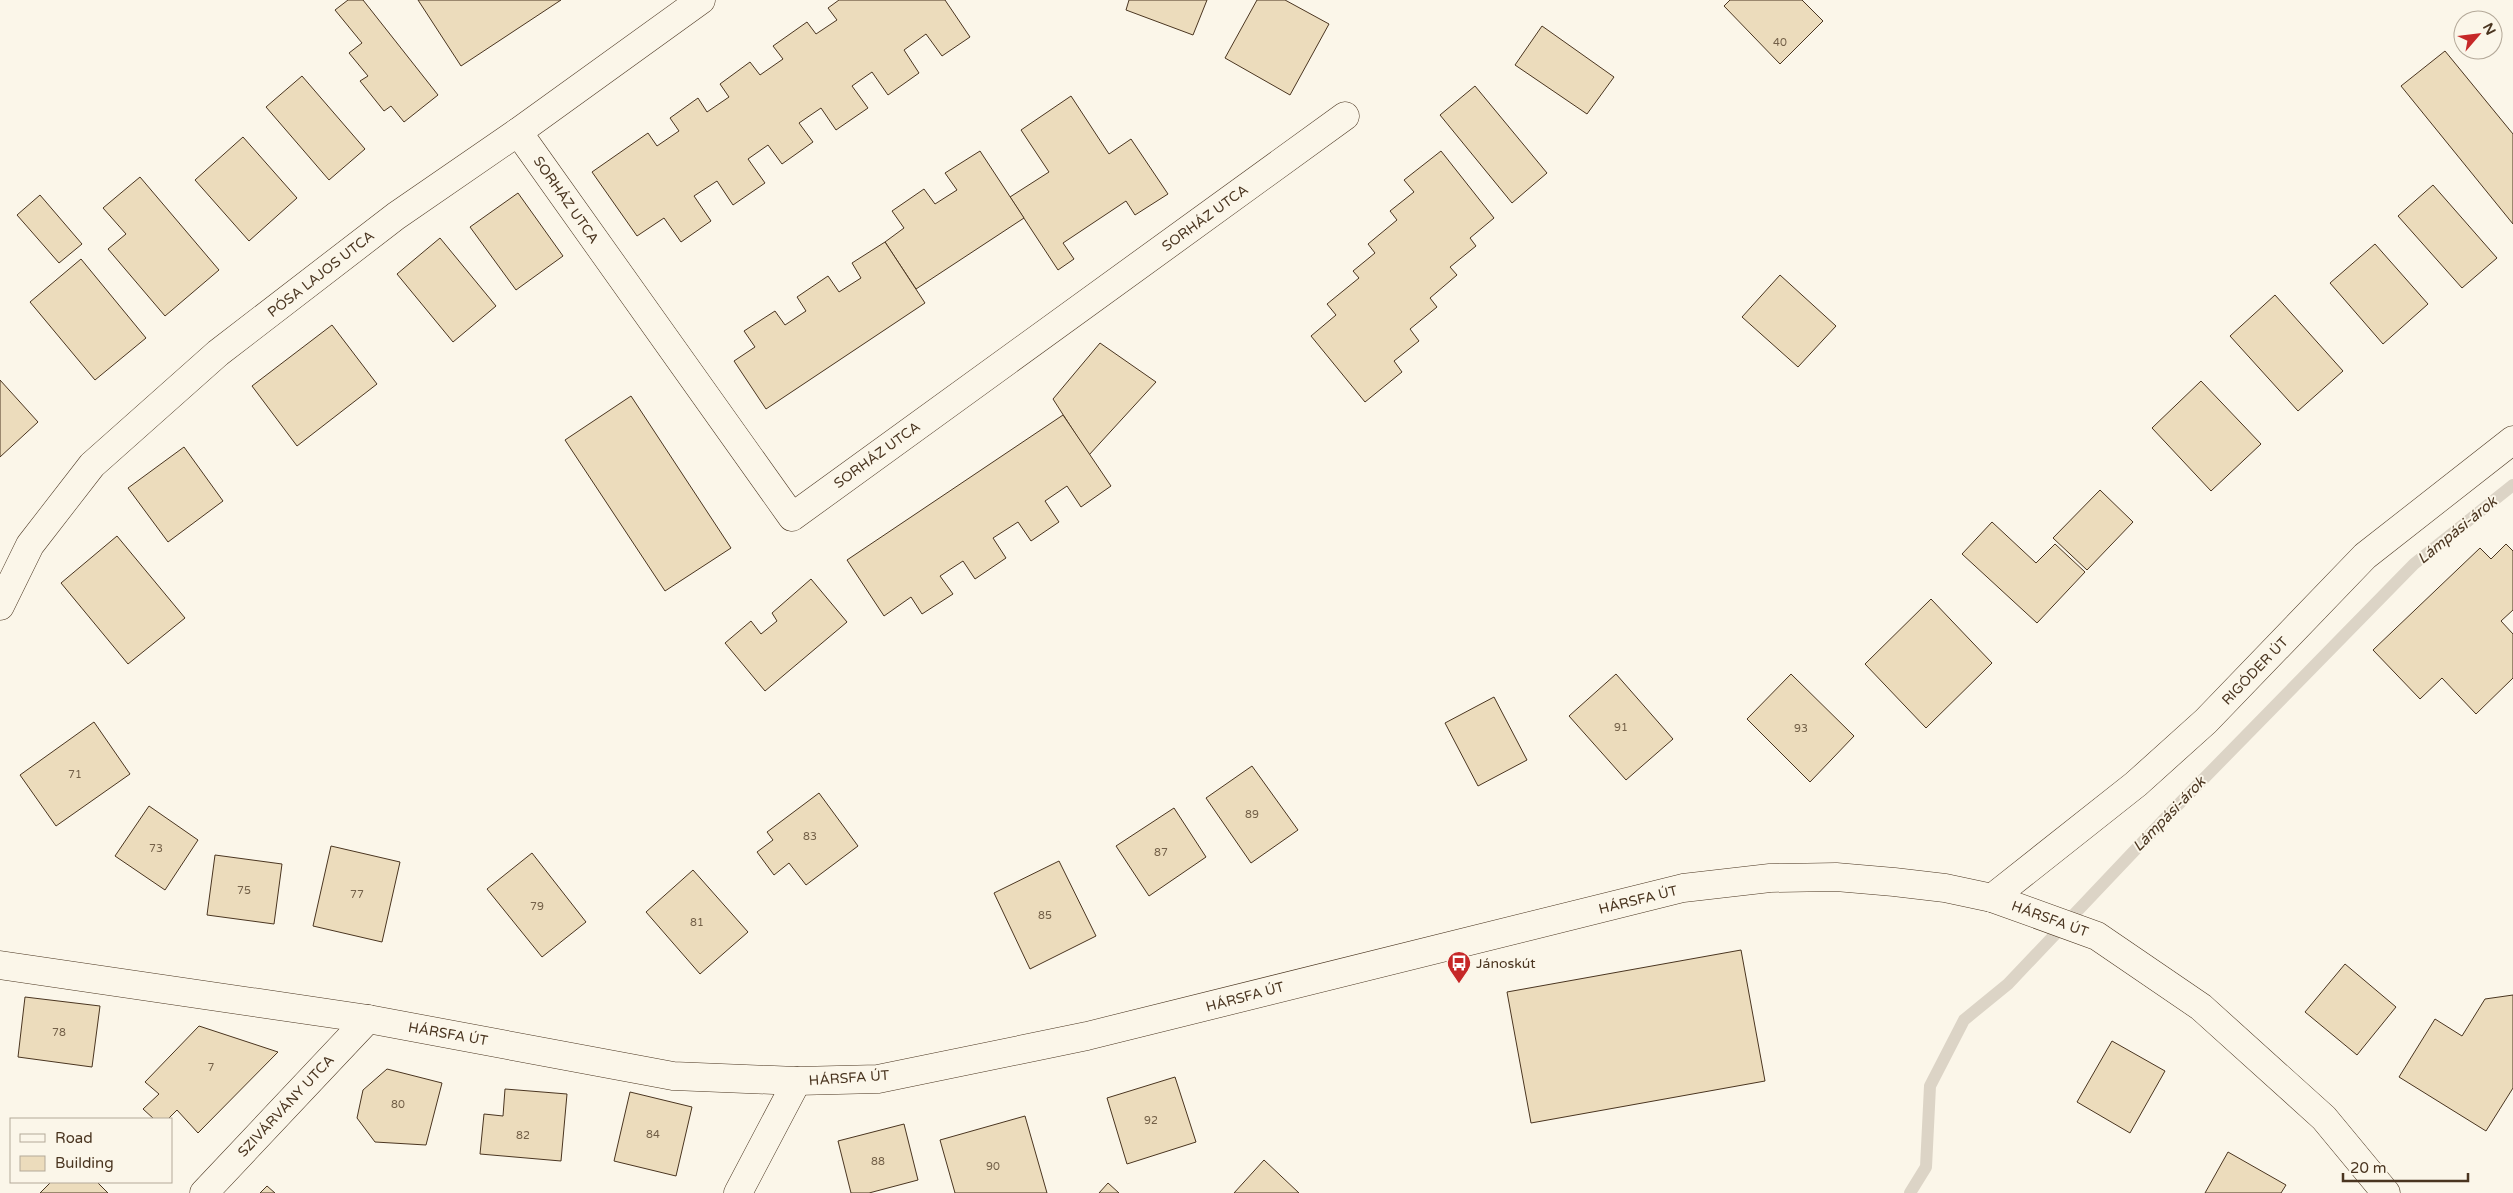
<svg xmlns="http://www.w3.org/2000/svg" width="2513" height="1193" font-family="'Varela Round',sans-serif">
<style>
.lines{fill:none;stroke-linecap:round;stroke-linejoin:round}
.stream{stroke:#dcd4c6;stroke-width:12}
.building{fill:#ecdcbc;stroke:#4a3520}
.minor-casing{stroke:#4a3520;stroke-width:29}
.tertiary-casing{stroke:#4a3520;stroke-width:29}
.minor{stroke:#fbf6e9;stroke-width:28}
.tertiary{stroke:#fbf6e9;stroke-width:28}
.labels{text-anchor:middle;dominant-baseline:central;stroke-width:4;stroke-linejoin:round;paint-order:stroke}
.number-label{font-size:11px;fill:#725f47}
.street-label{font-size:14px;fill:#4a3520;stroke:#fbf6e9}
.poi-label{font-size:14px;fill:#4a3520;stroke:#fbf6e9;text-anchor:start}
.water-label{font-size:15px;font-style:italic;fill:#4a3520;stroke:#fbf6e9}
</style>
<rect width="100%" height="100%" fill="#fbf6e9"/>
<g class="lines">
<path class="stream" d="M1910 1193 1926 1167 1930 1086 1964 1020 2008 984 2173 810 2414 564 2513 485"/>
</g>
<g class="building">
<path d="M348 0H363L438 95 404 122 391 106 384 111 360 81 368 76 349 53 362 43 335 10Z"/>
<path d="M418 0H561L461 66Z"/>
<path d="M839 0H945L970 37 942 56 926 34 904 50 919 73 888 95 872 72 852 86 868 108 836 130 821 108 799 123 813 142 782 164 768 145 748 159 765 183 733 205 717 181 694 196 711 221 681 242 664 218 637 236 592 172 648 133 657 146 679 131 670 118 698 98 707 112 729 97 720 84 750 62 760 75 783 59 773 46 807 22 816 34 837 20 828 8Z"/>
<path d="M1129 0H1207L1193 35 1126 10Z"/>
<path d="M1257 0H1285L1329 24 1290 95 1225 58Z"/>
<path d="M1730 0H1802L1823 21 1780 64 1724 6Z"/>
<path d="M1542 26 1614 77 1587 114 1515 65Z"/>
<path d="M2445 51 2513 134V224L2401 86Z"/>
<path d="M302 76 365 149 329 180 266 107Z"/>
<path d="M1475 86 1547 173 1512 203 1440 115Z"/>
<path d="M1071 96 1109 154 1131 139 1168 194 1135 215 1126 201 1063 243 1074 259 1058 270 1010 197 1049 172 1021 130Z"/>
<path d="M243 137 297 198 249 241 195 180Z"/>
<path d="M980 151 1024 218 916 289 885 242 904 228 892 211 924 189 935 204 957 190 945 173Z"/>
<path d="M1441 151 1494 218 1470 238 1476 246 1450 267 1457 275 1430 298 1437 307 1410 329 1419 341 1394 361 1402 372 1365 402 1311 336 1336 315 1327 304 1359 278 1353 271 1375 253 1368 244 1397 220 1390 211 1414 192 1404 180Z"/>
<path d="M140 177 219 270 165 316 108 249 126 234 103 208Z"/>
<path d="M2433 185 2497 258 2462 288 2398 216Z"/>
<path d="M518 193 563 256 516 290 470 227Z"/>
<path d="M40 195 82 244 59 263 17 215Z"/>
<path d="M440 238 496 306 453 342 397 274Z"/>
<path d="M885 242 925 303 766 409 734 361 755 347 744 331 775 311 785 325 806 311 797 297 828 276 839 292 861 278 852 263Z"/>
<path d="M2375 244 2428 304 2383 344 2330 283Z"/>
<path d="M81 259 146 338 95 380 30 302Z"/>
<path d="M1780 275 1836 326 1798 367 1742 317Z"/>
<path d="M2275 295 2343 371 2298 411 2230 336Z"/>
<path d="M332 325 377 384 297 446 252 386Z"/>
<path d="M1100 343 1156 382 1089 455 1053 399Z"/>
<path d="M0 380 38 422 0 457Z"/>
<path d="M2201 381 2261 444 2211 491 2152 428Z"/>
<path d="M631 396 731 548 665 591 565 440Z"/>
<path d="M1063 415 1111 486 1081 507 1067 486 1045 501 1059 522 1031 541 1018 522 993 538 1006 558 975 579 963 561 940 576 953 594 922 614 911 597 884 616 847 560Z"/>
<path d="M184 447 223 501 168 542 128 488Z"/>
<path d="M2100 490 2133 522 2087 570 2053 538Z"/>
<path d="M1992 522 2036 563 2055 544 2085 572 2037 623 1962 554Z"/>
<path d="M117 536 185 618 128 664 61 583Z"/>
<path d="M2506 544 2513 551V610L2501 621 2513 634V678L2476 714 2442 678 2420 699 2373 650 2480 548 2491 559Z"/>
<path d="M811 579 847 622 765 691 725 643 751 621 761 634 777 621 772 613Z"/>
<path d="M1931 599 1992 663 1926 728 1865 664Z"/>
<path d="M1616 674 1673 739 1626 780 1569 716Z"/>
<path d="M1791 674 1854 736 1810 782 1747 719Z"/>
<path d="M1494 697 1527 760 1478 786 1445 723Z"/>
<path d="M94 722 130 774 56 826 20 775Z"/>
<path d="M1252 766 1298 830 1251 863 1206 798Z"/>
<path d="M819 793 858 846 806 885 789 863 774 875 757 852 773 840 767 832Z"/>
<path d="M149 806 198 840 165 890 115 856Z"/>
<path d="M1174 808 1206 857 1149 896 1116 846Z"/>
<path d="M331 846 400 862 382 942 313 926Z"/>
<path d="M532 853 586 922 542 957 487 889Z"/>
<path d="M215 855 282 864 274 924 207 915Z"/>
<path d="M1059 861 1096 936 1030 969 994 893Z"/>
<path d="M693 870 748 932 700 974 646 912Z"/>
<path d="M1741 950 1765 1081 1531 1123 1507 992Z"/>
<path d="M2345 964 2396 1007 2357 1055 2305 1012Z"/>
<path d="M2513 995V1088L2486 1131 2399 1077 2435 1019 2462 1036 2485 999Z"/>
<path d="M25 997 100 1006 92 1067 18 1057Z"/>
<path d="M199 1026 278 1052 198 1133 177 1110 168 1119H154L143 1109 159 1094 145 1082Z"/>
<path d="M2112 1041 2165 1071 2130 1133 2077 1102Z"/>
<path d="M387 1069 442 1083 426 1145 375 1142 357 1118 363 1090Z"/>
<path d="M1175 1077 1196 1142 1127 1164 1107 1098Z"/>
<path d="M505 1089 567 1094 561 1161 480 1154 484 1114 503 1116Z"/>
<path d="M630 1092 692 1107 676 1176 614 1161Z"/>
<path d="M1025 1116 1047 1193H955L940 1140Z"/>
<path d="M904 1124 918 1180 869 1193H851L838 1141Z"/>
<path d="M2228 1152 2286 1185 2281 1193H2205Z"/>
<path d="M1264 1160 1299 1193H1234Z"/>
<path d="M51 1182H97L108 1193H40Z"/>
<path d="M1108 1183 1119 1193H1099Z"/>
<path d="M267 1186 275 1193H260Z"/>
</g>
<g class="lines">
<g class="minor-casing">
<g id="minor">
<path d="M518 132 792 517 1345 116"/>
<path d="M0 606 30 545 92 465 218 353 396 216 518 132 701 0"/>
<path d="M1992 898 2136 784 2206 721 2365 556 2513 440"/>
<path d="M204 1193 368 1019"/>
<path d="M738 1193 797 1081"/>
</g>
</g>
<g class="tertiary-casing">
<path id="tertiary" d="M0 965 368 1019 673 1076 797 1081 878 1079 1087 1036 1683 888 1770 878 1836 877 1894 882 1945 888 1992 898 2097 936 2201 1007 2324 1118 2386 1193"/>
</g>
<use href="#minor" class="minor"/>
<use href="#tertiary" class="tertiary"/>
</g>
<defs>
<g id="bus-pin" transform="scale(1.25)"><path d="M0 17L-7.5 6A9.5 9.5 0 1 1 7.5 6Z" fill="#c62828" stroke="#fbf6e9"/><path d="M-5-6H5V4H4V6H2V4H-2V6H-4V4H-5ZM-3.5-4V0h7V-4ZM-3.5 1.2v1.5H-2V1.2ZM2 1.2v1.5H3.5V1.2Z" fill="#fff"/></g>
</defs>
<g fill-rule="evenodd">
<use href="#bus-pin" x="1459" y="963"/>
</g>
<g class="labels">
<g class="number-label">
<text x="1780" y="42">40</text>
<text x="1621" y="727">91</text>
<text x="1801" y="728">93</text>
<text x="75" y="774">71</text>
<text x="1252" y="814">89</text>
<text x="810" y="836">83</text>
<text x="156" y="848">73</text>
<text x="1161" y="852">87</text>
<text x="244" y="890">75</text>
<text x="357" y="894">77</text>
<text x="537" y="906">79</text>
<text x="1045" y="915">85</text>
<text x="697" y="922">81</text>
<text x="59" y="1032">78</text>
<text x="211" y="1067">7</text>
<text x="398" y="1104">80</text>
<text x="1151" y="1120">92</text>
<text x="653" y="1134">84</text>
<text x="523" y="1135">82</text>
<text x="878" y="1161">88</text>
<text x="993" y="1166">90</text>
</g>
<g class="street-label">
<text transform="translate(566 200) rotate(55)">SORHÁZ UTCA</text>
<text transform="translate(1205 218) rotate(-36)">SORHÁZ UTCA</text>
<text transform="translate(321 274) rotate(-38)">PÓSA LAJOS UTCA</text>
<text transform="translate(877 455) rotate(-36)">SORHÁZ UTCA</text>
<text transform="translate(2255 671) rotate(-46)">RIGÓDER ÚT</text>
<text transform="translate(1638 900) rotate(-14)">HÁRSFA ÚT</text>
<text transform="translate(2050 919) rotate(20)">HÁRSFA ÚT</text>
<text transform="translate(1245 997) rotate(-15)">HÁRSFA ÚT</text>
<text transform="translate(448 1034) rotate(10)">HÁRSFA ÚT</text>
<text transform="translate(849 1078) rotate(-4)">HÁRSFA ÚT</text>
<text transform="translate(286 1106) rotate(-47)">SZIVÁRVÁNY UTCA</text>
</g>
<g class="poi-label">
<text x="1476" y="963">Jánoskút</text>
</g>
<g class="water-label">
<text transform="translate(2457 530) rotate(-39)">Lámpási-árok</text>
<text transform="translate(2169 814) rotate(-46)">Lámpási-árok</text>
</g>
</g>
<rect x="10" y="1118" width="162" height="65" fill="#fbf6e9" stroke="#b4a999"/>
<rect x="20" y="1134" width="25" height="8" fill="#fbf6e9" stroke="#b4a999"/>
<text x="55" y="1143" font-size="15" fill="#4a3520">Road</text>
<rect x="20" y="1156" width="25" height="15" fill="#ecdcbc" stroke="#b4a999"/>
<text x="55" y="1168" font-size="15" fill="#4a3520">Building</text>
<g transform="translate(2478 35) rotate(62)"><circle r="24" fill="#fbf6e9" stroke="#b4a999"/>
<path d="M0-4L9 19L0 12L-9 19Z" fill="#c62828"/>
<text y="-8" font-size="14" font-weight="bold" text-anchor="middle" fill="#4a3520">N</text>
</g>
<path d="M2343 1173v8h125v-8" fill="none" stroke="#4a3520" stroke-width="2.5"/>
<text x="2350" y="1173" font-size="15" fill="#4a3520" stroke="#fbf6e9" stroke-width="4" paint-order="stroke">20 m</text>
</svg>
